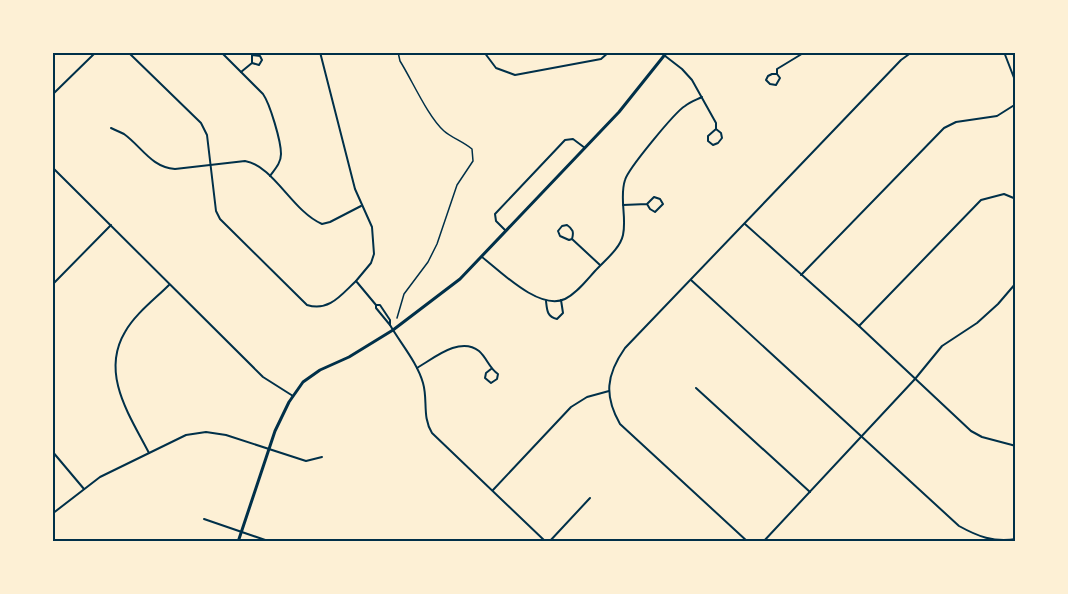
<svg xmlns="http://www.w3.org/2000/svg" width="1068" height="594" font-family="Barlow,sans-serif">
<style>
.lines{fill:none;stroke-linecap:round;stroke-linejoin:round}
.path{stroke:#003049;stroke-width:1.5}
.minor{stroke:#003049;stroke-width:2}
.tertiary{stroke:#003049;stroke-width:3}
.neatline{fill:none;stroke:#003049;stroke-width:2}
</style>
<rect width="100%" height="100%" fill="#fdf0d5"/>
<g class="lines">
<path class="path" d="M397 318 404 294 428 262 437 244 457 185 473 161 472 149C462 141 452 138 444 131 428 117 412 80 400 61L398 52"/>
<g class="minor">
<path d="M128 52 201 123 207 135 216 211 220 219 307 305C329 312 341 295 356 281"/>
<path d="M221 52 263 94C270 104 281 141 281 154 281 163 275 169 270 176"/>
<path d="M320 52 355 189 372 227 374 254 371 263 356 281 376 305"/>
<path d="M484 52 496 68 515 75 601 59 609 52"/>
<path d="M660 52 682 69 692 80 716 123V129L721 133 722 138 718 143 713 145 708 141V136L716 129"/>
<path d="M1004 52 1016 83"/>
<path d="M241 72 252 63V55L260 56 262 60 259 65 252 63"/>
<path d="M777 74H772L768 76 766 80 770 84 776 85 780 78 777 74V69L805 52"/>
<path d="M52 95 96 52"/>
<path d="M111 128C115 130 120 132 124 134 142 147 151 167 175 169L245 161C274 166 292 211 322 224L330 222 361 206"/>
<path d="M52 167 263 377 293 396"/>
<path d="M623 205 647 204 654 197 660 199 663 204 655 212 650 209 647 204"/>
<path d="M745 224 859 326 971 431 982 437 1016 446"/>
<path d="M506 231 496 221 495 214 565 140 573 139 585 148"/>
<path d="M572 239 569 240 560 236 558 231 562 226 567 225C573 229 574 232 572 239L600 265"/>
<path d="M482 257C501 272 540 311 565 299 577 293 586 281 595 271 604 261 620 249 623 235 627 217 619 198 625 180 628 169 675 112 685 106 690 102 696 100 702 97"/>
<path d="M801 275 944 128 956 122 997 116 1016 104"/>
<path d="M691 280 959 526C977 536 994 543 1016 539"/>
<path d="M52 285 111 225"/>
<path d="M546 301C547 310 547 317 557 319L563 313 561 300"/>
<path d="M376 305H380L390 320V325L376 308Z"/>
<path d="M390 325C401 344 417 362 423 383 428 400 422 417 432 433L546 542"/>
<path d="M859 326 981 200 1004 194 1016 199"/>
<path d="M417 368C434 358 460 336 479 351 487 358 489 368 498 374L497 379 491 383 485 378 486 373 491 369"/>
<path d="M696 388 810 492"/>
<path d="M52 451 84 489"/>
<path d="M149 453C130 416 100 374 125 332 135 314 155 299 169 285"/>
<path d="M493 490 571 407 587 397 609 391"/>
<path d="M52 514 100 477 186 435 206 432 226 435 306 461 322 457"/>
<path d="M204 519 271 542"/>
<path d="M549 542 590 498"/>
<path d="M748 542 620 424C604 396 606 375 625 348L901 60 912 52"/>
<path d="M763 542 915 379 942 346 977 323 998 304 1016 283"/>
</g>
<path class="tertiary" d="M238 542 275 431 289 402 303 382 320 370 349 357 393 330 460 279 619 112 667 52"/>
</g>
<rect width="1068" height="594" fill="none" stroke="#fdf0d5" stroke-width="108"/>
<rect x="54" y="54" width="960" height="486" class="neatline"/>
</svg>
